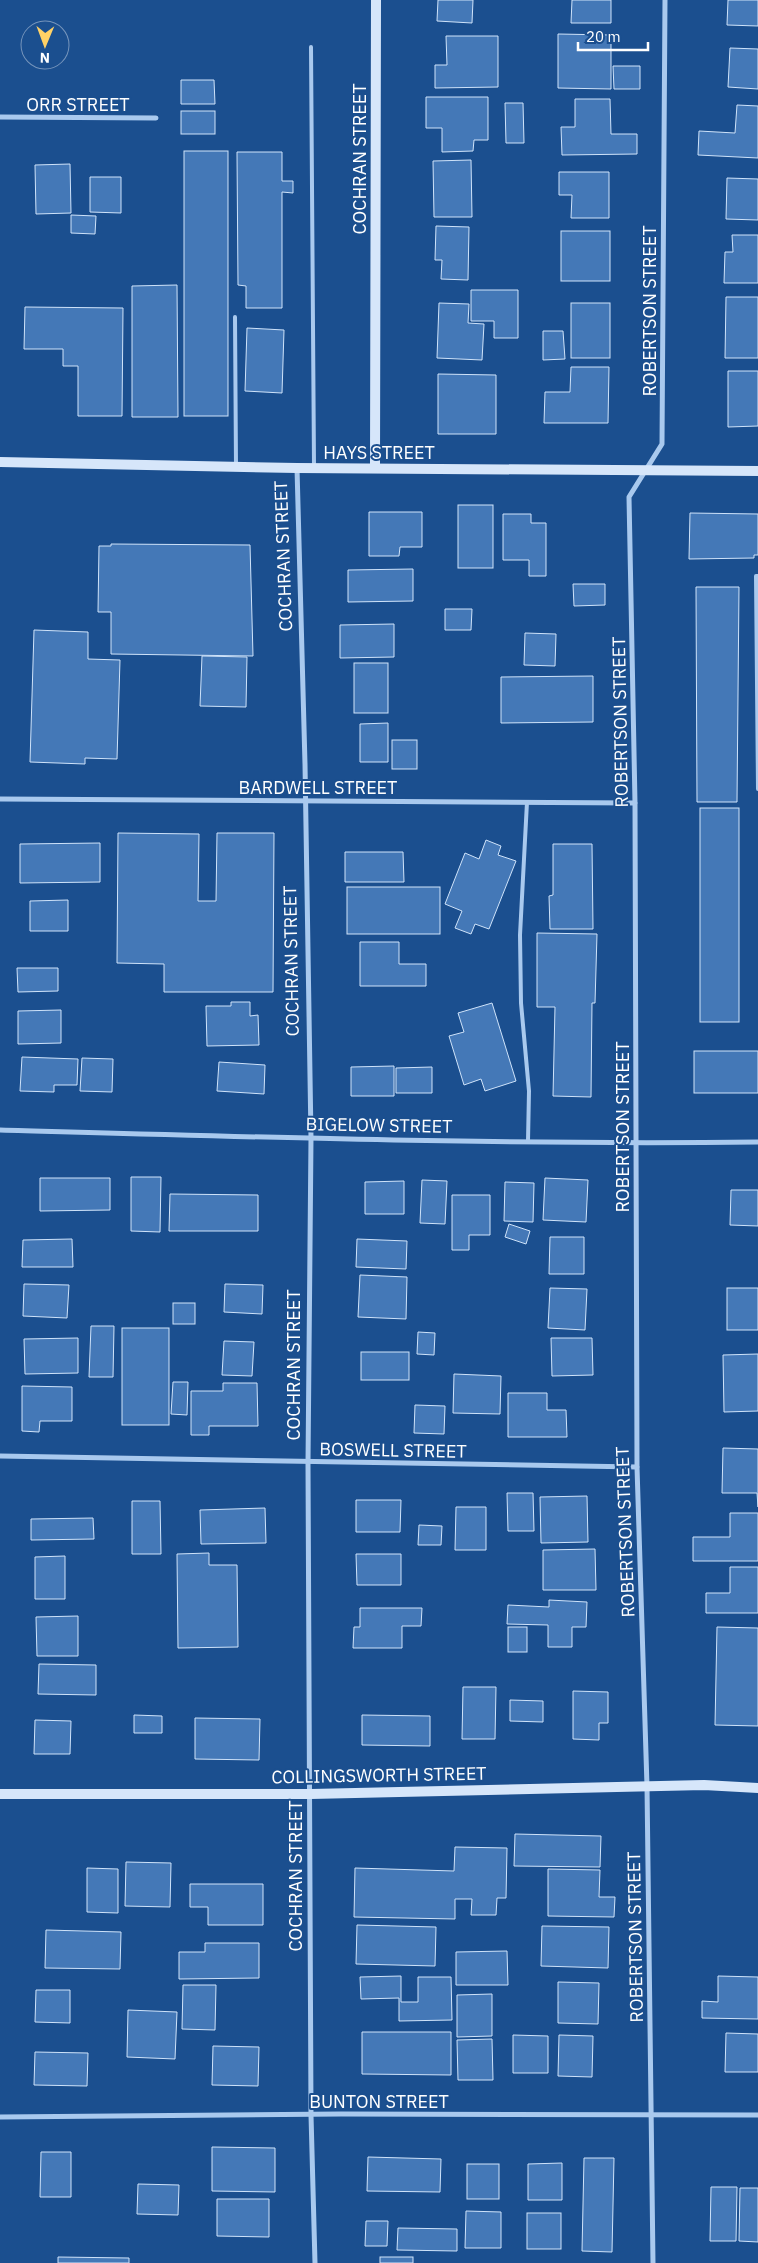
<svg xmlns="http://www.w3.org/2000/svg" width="758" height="2263" font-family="'IBM Plex Sans',sans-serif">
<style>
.building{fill:#4478b7;stroke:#cfe3fa}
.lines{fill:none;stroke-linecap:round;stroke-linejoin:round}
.lane{stroke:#a9c9ee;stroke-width:4}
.street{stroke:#a9c9ee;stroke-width:5}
.secondary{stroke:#d6e6fa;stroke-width:10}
.labels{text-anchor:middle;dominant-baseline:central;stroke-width:4;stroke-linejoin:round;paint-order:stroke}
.street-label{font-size:18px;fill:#fff;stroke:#1b4f8f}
</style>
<rect width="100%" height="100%" fill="#1b4f8f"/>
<g class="building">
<path d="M438 0H473L472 23 437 21Z"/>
<path d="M572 0H611V23H571Z"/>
<path d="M728 0H758V26L727 25Z"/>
<path d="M558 34 611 35V89L558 88Z"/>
<path d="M446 36H498V87L435 88V65H447Z"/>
<path d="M730 48 758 49V89L728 87Z"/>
<path d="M613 66H640V89H614Z"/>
<path d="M181 80H214L215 104H181Z"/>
<path d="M426 97H488V140H474L473 151 442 152V128H426Z"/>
<path d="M575 99H610L611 134H637V154L562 155 561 127H575Z"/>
<path d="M505 103H523L524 143H506Z"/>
<path d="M737 105 758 106V158L698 155 699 131 735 133Z"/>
<rect x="181" y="111" width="34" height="23"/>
<rect x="184" y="151" width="44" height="265"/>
<path d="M237 152H282V181H293V193L282 192V308H246V286L238 285Z"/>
<path d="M471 160 472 217H434L433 161Z"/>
<path d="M70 164 71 213 36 214 35 165Z"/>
<path d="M559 172H609V218H571L572 195H559Z"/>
<path d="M90 177H121V213L90 212Z"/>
<path d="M727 178 758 179V220L726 219Z"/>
<path d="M71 215 96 216 95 234 71 233Z"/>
<path d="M436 226 469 227 468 280 441 279 442 260H435Z"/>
<rect x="561" y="231" width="49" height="50"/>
<path d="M732 235H758V283H724L725 252H733Z"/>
<path d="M177 285 178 417H132V286Z"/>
<path d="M471 290H518V338H494V321H471Z"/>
<path d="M726 297H758V358H725Z"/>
<path d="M439 303 469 304 468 323 484 324 482 360 437 358Z"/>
<rect x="571" y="303" width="39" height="55"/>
<path d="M25 307 123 308 122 416H78V366H63V349H24Z"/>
<path d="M247 328 284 330 282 393 245 391Z"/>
<path d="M543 331H563L565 359 543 360Z"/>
<path d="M571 367H609L608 423H544L545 392H570Z"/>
<path d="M728 371H758V426L728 427Z"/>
<path d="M438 374 496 375V434H438Z"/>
<rect x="458" y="505" width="35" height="63"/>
<path d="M369 512H422V547H400L399 556H369Z"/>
<path d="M690 513 758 514V555H754V558L689 559Z"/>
<path d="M503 514H531V523H546V576H529V560H503Z"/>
<path d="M111 544 250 545 253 656 111 654V612H98L99 546H111Z"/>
<path d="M413 569V601L348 602V570Z"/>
<path d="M573 584H605V605L574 606Z"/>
<path d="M696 587H739L737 802H697Z"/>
<path d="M445 609H472L471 630H445Z"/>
<path d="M394 624V657L340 658V625Z"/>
<path d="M34 630 88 632V659L120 660 117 759 85 758V764L30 762Z"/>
<path d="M525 633 556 634 555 666 524 665Z"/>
<path d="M202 656 247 657 246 707 200 706Z"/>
<rect x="354" y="663" width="34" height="50"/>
<path d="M593 676V722L501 723V677Z"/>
<path d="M388 723V762H360V724Z"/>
<rect x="392" y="740" width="25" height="29"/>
<rect x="700" y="808" width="39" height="214"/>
<path d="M118 833 199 834 198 901H216L217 833H274L273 992H164V964L117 963Z"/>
<path d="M486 840 501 846 498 855 516 861 489 929 475 924 471 934 455 928 462 911 445 904 465 853 479 859Z"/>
<path d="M100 843V882L20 883V844Z"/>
<path d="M553 844H592L593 929H550L549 896 553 895Z"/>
<path d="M345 852H403L404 882H345Z"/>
<rect x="347" y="887" width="93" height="47"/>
<path d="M68 900V931H30V901Z"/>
<path d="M537 933 597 934 595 1003H592L591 1097 553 1096 555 1007H537Z"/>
<path d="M360 942H399V964H426V986H360Z"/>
<path d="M17 968H58V991L18 992Z"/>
<path d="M231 1002H250V1016L258 1015 259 1045 207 1046 206 1006H231Z"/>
<path d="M492 1003 516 1081 485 1091 481 1079 464 1085 449 1036 464 1032 458 1013Z"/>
<path d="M61 1010V1043L18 1044V1011Z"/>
<rect x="694" y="1051" width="64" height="42"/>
<path d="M22 1057 78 1059 77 1085H54V1092L20 1091Z"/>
<path d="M82 1058 113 1059 112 1092 80 1091Z"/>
<path d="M219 1062 265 1065 264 1094 217 1091Z"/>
<path d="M394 1066V1096H351V1067Z"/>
<path d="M432 1067V1093H396V1068Z"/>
<path d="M131 1177H161L160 1232 131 1231Z"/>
<path d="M40 1178H110V1210L40 1211Z"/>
<path d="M545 1178 588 1180 586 1222 543 1220Z"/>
<path d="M422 1180 447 1181 445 1224 420 1223Z"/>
<path d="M404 1181V1214H365V1182Z"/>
<path d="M505 1182 534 1183 533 1222 504 1221Z"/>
<path d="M731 1190H758V1226L730 1225Z"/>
<path d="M170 1194 258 1195V1231H169Z"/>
<path d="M452 1195H490V1235H469V1250H452Z"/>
<path d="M509 1224 530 1231 526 1244 505 1237Z"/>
<path d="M550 1237H584V1274H549Z"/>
<path d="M72 1239 73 1267H22L23 1240Z"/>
<path d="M357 1239 407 1241 406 1269 356 1267Z"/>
<path d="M360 1275 407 1277 406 1319 358 1317Z"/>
<path d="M24 1284 69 1285 67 1318 23 1316Z"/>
<path d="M225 1284 263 1285 262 1314 224 1312Z"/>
<path d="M550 1288 587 1289 585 1330 548 1328Z"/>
<rect x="727" y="1288" width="31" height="42"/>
<rect x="173" y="1303" width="22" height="21"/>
<path d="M91 1326H114L113 1377H89Z"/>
<rect x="122" y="1328" width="47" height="97"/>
<path d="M418 1332 435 1333 434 1355 417 1354Z"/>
<path d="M78 1338V1373L25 1374 24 1339Z"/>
<path d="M551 1338H592L593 1375 552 1376Z"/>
<path d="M224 1341 254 1342 252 1376 222 1375Z"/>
<rect x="361" y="1352" width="48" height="28"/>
<path d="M758 1354V1411L724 1412 723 1355Z"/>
<path d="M454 1374 501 1376 500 1414 453 1413Z"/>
<path d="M173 1382H188L187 1415 171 1414Z"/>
<path d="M223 1383H257L258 1426H209V1435H191V1391H223Z"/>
<path d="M22 1386 72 1387V1421H40L39 1432 22 1431Z"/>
<path d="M508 1393H547V1410H566L567 1437H508Z"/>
<path d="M415 1405 445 1406 444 1434 414 1433Z"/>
<path d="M723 1448 758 1449V1507L757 1493H722Z"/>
<path d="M507 1493H533L534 1531H508Z"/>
<path d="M587 1496 588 1542 541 1543 540 1497Z"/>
<path d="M356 1500H401L400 1532H356Z"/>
<path d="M132 1501H160L161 1554H132Z"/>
<path d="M456 1507H486V1550H455Z"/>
<path d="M265 1508 266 1543 201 1544 200 1510Z"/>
<path d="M730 1513H758V1561H693V1537H730Z"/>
<path d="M93 1518 94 1539 31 1540V1519Z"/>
<path d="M419 1525 442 1526 441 1545H418Z"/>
<path d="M595 1549 596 1590H543V1550Z"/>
<path d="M209 1553V1565H237L238 1647 178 1648 177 1554Z"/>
<path d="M356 1554H401V1585H357Z"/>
<path d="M65 1556V1599H35V1557Z"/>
<path d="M730 1567H758V1613H706V1593H730Z"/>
<path d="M549 1600 587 1602 586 1627H572V1647H548V1625L507 1624 508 1605 549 1607Z"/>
<path d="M360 1608H422L421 1626H402V1648H353L354 1627H360Z"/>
<path d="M78 1616V1656H37L36 1617Z"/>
<rect x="508" y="1627" width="19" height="25"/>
<path d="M717 1627 758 1628V1726L715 1725Z"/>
<path d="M39 1664 96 1665V1695L38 1694Z"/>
<path d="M463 1687H496L495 1739H462Z"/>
<path d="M573 1691 608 1692V1723H599V1740L573 1739Z"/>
<path d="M510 1700 543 1701V1722L510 1721Z"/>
<path d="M134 1715 162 1716V1733H134Z"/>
<path d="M362 1715 430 1716V1746L362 1745Z"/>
<path d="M195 1718 260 1719 259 1760 195 1759Z"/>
<path d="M35 1720 71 1721 70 1754H34Z"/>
<path d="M515 1834 601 1836 600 1867 514 1866Z"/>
<path d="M455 1847 507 1848 506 1898H497L496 1915H471L472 1899H455V1919L354 1917 355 1868 454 1871Z"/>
<path d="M126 1862 171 1863 170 1907 125 1906Z"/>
<path d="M87 1868 118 1869V1913L87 1912Z"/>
<path d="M548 1869 600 1870 599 1897H615L614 1917 548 1916Z"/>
<path d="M190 1884H263V1925H208V1907H190Z"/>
<path d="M357 1925 436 1927 435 1966 356 1964Z"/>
<path d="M542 1926 609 1927 608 1968 541 1966Z"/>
<path d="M46 1930 121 1932 120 1969 45 1968Z"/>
<path d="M205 1943H259V1978L179 1979V1952H205Z"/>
<path d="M507 1951 508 1985H456V1952Z"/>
<path d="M401 1976V2002H418V1977H451L452 2020 399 2021V1998L361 1999 360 1977Z"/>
<path d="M718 1976 758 1977V2019L702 2018V2001L718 2002Z"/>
<path d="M558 1982 599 1983 598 2024 558 2023Z"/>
<path d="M183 1985H216L215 2030 182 2029Z"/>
<path d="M36 1990H70V2023L35 2022Z"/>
<path d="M492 1994V2036L457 2037V1995Z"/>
<path d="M128 2010 177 2012 175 2059 127 2057Z"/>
<path d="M362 2032H451V2075L362 2074Z"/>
<path d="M726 2033 758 2034V2072H725Z"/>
<path d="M513 2035 548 2036V2073H513Z"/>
<path d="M559 2035 593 2036 592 2077 558 2076Z"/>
<path d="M492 2039 493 2080H458L457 2040Z"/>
<path d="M213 2046 259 2047 258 2086 212 2085Z"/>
<path d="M35 2052 88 2053 87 2086 34 2085Z"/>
<path d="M212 2147 275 2148V2192L212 2191Z"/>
<path d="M41 2152H71V2197H40Z"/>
<path d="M368 2157 441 2159 440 2192 367 2191Z"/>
<path d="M584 2158H614L612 2252 582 2251Z"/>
<path d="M562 2163V2200H528V2164Z"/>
<rect x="467" y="2164" width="32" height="35"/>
<path d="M138 2184 179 2185 178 2215 137 2214Z"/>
<path d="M711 2187H737L736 2241H710Z"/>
<path d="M740 2188H758V2242L739 2241Z"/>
<path d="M217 2199H269V2237L217 2236Z"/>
<path d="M466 2211 501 2212V2248H465Z"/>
<rect x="527" y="2213" width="34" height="36"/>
<path d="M366 2221H388L387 2246H365Z"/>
<path d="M398 2228 457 2229V2251L397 2250Z"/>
<path d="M58 2257 129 2258V2263H58Z"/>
<rect x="380" y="2257" width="33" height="6"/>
</g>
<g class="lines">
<g class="lane">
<path d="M311 47 314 466"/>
<path d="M235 317 236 467"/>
<path d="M758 576H756L758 789"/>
<path d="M527 802 520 935 521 1003 529 1091 528 1141"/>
</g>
<g class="street">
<path d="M0 117 156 118"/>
<path d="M297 468 305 764 311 1138 308 1463 311 2115 315 2263"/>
<path d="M0 799 635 803"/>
<path d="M0 1130C252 1137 505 1145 758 1142"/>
<path d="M0 1456 637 1467"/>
<path d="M0 2117 341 2114 758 2115"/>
<path d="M653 2263 647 1786 637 1467 635 803 629 497 662 444 665 0"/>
</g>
<g class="secondary">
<path d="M0 462 297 468 758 471"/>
<path d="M375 468 376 0"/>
<path d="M0 1794H311L704 1785 758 1788"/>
</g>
</g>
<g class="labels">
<g class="street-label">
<text x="78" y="104">ORR STREET</text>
<text transform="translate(359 159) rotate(-90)">COCHRAN STREET</text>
<text transform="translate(649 311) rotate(-90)">ROBERTSON STREET</text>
<text x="379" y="452">HAYS STREET</text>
<text transform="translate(283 556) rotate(-92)">COCHRAN STREET</text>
<text transform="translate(620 722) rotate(-91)">ROBERTSON STREET</text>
<text x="318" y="787">BARDWELL STREET</text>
<text transform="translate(291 961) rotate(-91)">COCHRAN STREET</text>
<text transform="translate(379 1125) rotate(1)">BIGELOW STREET</text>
<text transform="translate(622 1127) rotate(-90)">ROBERTSON STREET</text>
<text transform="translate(293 1365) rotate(-90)">COCHRAN STREET</text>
<text transform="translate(393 1450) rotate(1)">BOSWELL STREET</text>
<text transform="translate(625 1532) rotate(-92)">ROBERTSON STREET</text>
<text transform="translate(379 1775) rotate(-1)">COLLINGSWORTH STREET</text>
<text transform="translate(295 1876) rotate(-90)">COCHRAN STREET</text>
<text transform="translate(635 1937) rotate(-91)">ROBERTSON STREET</text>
<text x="379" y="2101">BUNTON STREET</text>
</g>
</g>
<g transform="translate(45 45) rotate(181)"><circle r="24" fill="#1b4f8f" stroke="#7695bc"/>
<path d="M0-4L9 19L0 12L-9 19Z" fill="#ffd166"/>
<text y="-8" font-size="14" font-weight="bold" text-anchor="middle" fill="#ffffff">N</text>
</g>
<path d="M578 42v8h70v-8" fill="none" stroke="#ffffff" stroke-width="2.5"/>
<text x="586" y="42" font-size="15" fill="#ffffff" stroke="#1b4f8f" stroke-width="4" paint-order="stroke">20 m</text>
</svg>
